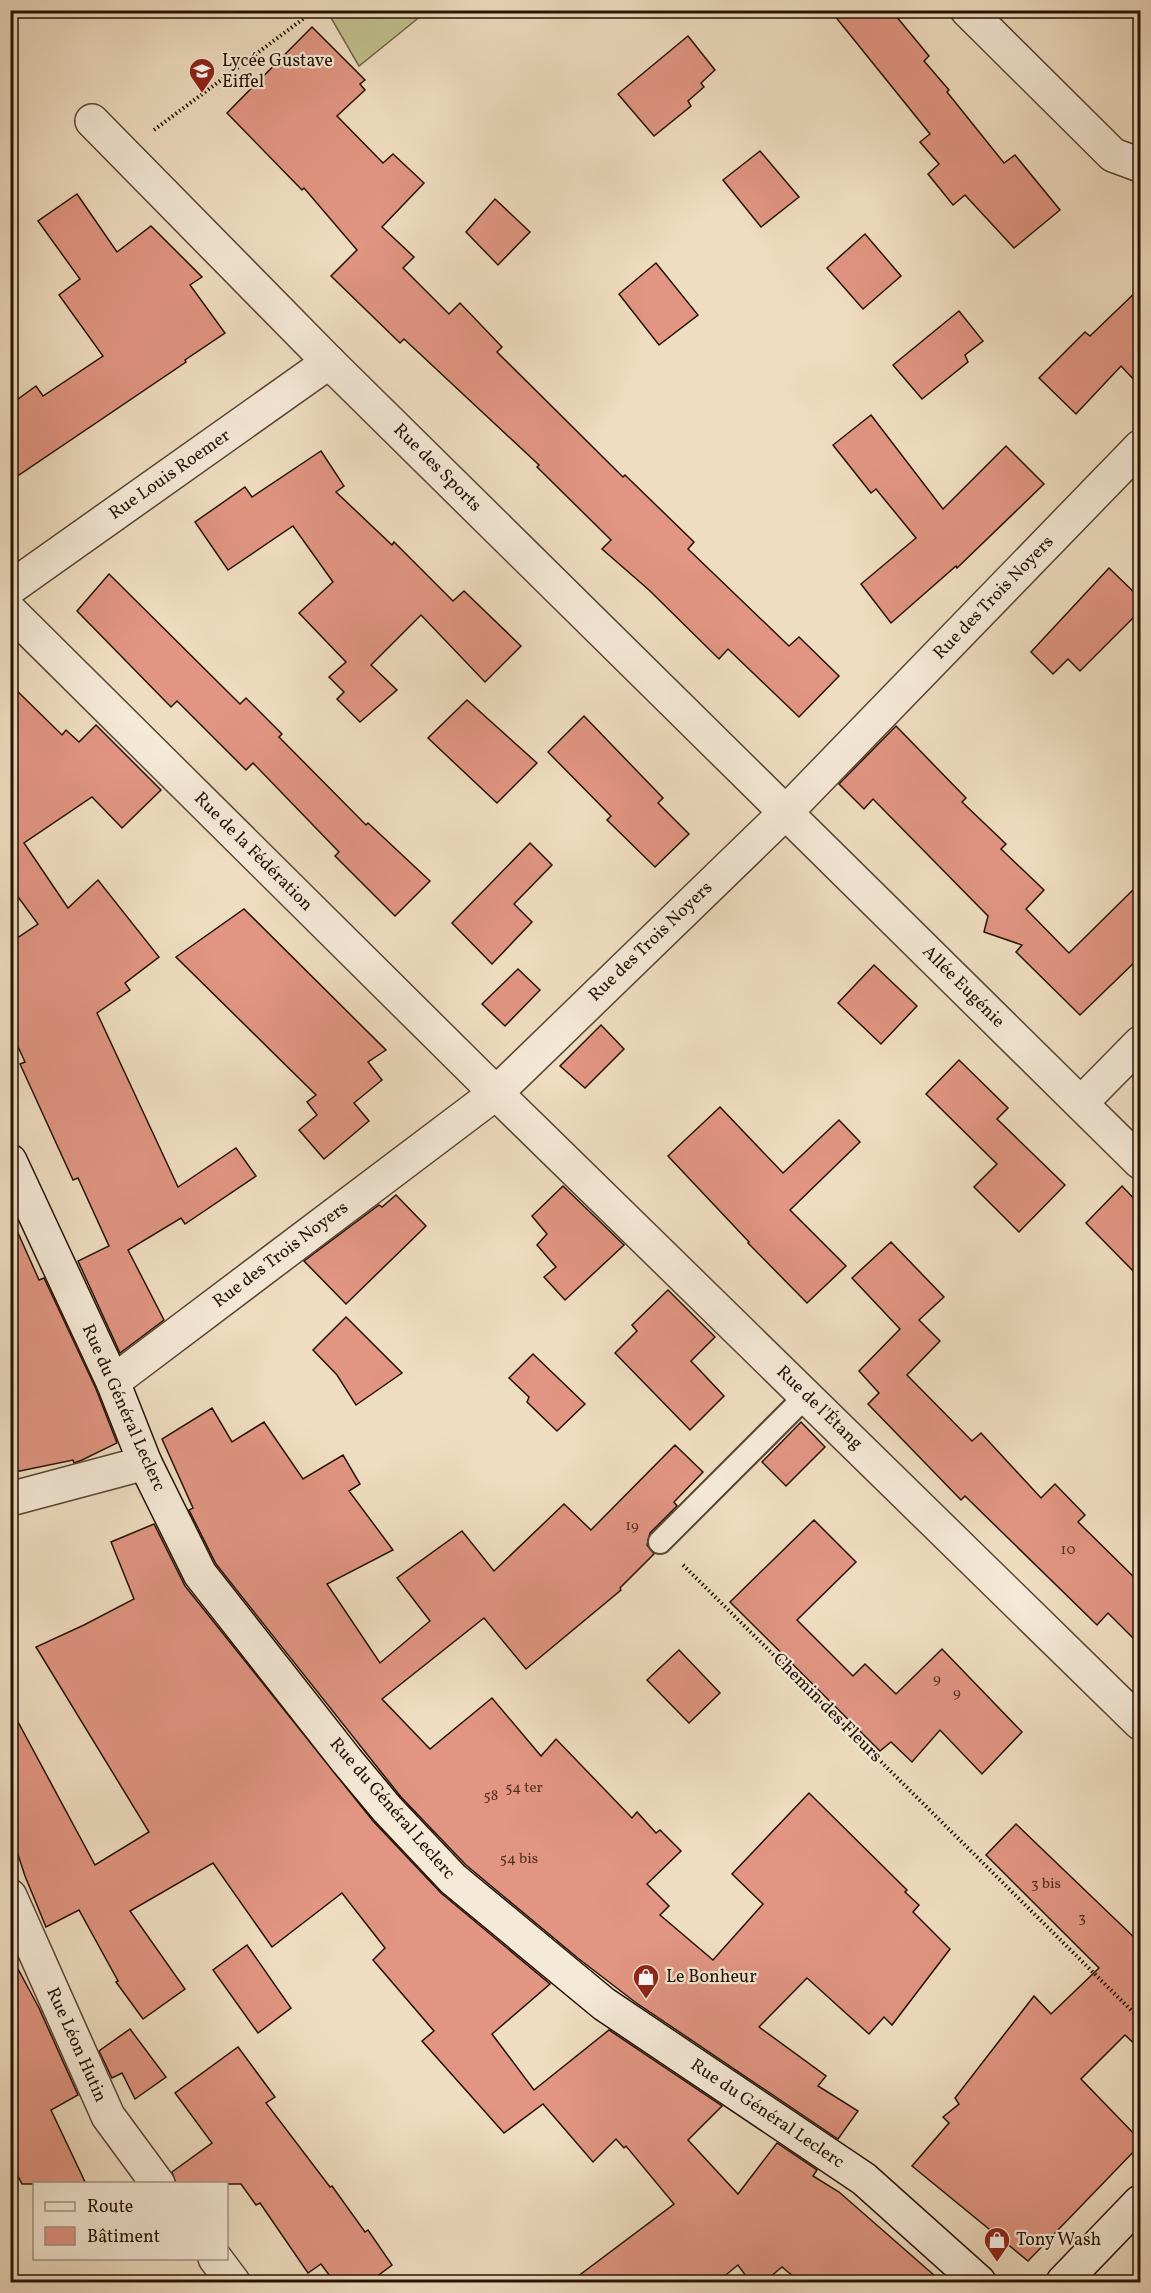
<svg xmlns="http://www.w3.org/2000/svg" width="1151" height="2293" font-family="Vollkorn,serif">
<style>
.green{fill:#c1bf8d;stroke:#736848;stroke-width:1.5}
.building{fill:#e19582;stroke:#251204;stroke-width:1.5}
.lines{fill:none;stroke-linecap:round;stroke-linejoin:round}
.lane-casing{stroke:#584533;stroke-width:26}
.street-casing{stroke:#584533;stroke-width:36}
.secondary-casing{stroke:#251204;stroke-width:36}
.path{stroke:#251204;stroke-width:4;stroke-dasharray:1.5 3;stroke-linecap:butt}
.lane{stroke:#f5e9d7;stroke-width:22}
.street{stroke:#f5e9d7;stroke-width:33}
.secondary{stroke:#f5e9d7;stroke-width:33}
.labels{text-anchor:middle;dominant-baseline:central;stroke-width:4.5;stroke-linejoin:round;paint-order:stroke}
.number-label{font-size:15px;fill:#543324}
.poi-label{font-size:18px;fill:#251204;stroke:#f5e9d7;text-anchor:start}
.street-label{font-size:18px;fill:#251204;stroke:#f5e9d7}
</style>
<rect width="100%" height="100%" fill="#efddc1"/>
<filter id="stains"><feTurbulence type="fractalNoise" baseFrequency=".00333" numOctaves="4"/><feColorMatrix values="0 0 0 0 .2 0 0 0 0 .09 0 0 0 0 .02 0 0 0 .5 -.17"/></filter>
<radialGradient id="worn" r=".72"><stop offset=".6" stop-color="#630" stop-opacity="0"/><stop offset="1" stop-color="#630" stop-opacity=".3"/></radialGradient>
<path class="green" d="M327 11V10L427 11 359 66Z"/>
<g class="building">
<path d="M830 10H891L929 56 924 61 949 90 947 92 1004 163 1015 155 1060 210 1014 248 965 195 953 205 928 174 939 164 920 142 930 134Z"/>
<path d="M312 27 365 80 360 84 365 90 337 116 383 163 393 154 424 183 382 227 414 257 403 268 449 314 460 303 502 347 497 352 623 477 625 475 694 542 688 549 789 646 799 637 839 676 799 717 728 649 719 659 649 590 602 549 611 540 537 467 539 465 404 339 400 343 331 276 357 250 304 188 302 190 227 113Z"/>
<path d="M688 36 715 70 701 83 704 87 688 101 691 106 654 136 618 94Z"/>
<path d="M760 151 799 197 761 227 723 180Z"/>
<path d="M77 194 117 252 151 226 202 277 190 285 225 333 185 360 186 362 10 481V405L36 386 43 396 103 356 59 295 80 279 38 221Z"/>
<path d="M495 199 530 232 498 265 466 232Z"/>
<path d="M865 234 901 276 863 309 827 268Z"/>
<path d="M656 263 698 315 659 345 619 294Z"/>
<path d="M1140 288V386L1121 366 1076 414 1039 378 1085 332 1090 336Z"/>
<path d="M959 311 983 341 965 355 968 362 922 399 893 365Z"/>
<path d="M871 415 943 509 1006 446 1044 484 957 568 956 566 891 623 861 584 916 538 876 489 871 493 833 445Z"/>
<path d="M321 451 344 486 336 492 392 545 394 542 453 601 464 591 521 646 485 682 421 615 371 665 397 690 360 722 337 699 344 692 329 677 346 662 299 613 333 582 293 526 228 570 195 522 245 487 252 497Z"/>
<path d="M1109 568 1140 598V611L1080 671 1068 659 1053 674 1031 652Z"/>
<path d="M109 574 240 704 246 698 282 734 279 737 366 825 368 823 430 881 395 916 335 856 339 852 253 763 246 770 177 701 171 707 77 611Z"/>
<path d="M10 684 62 735 66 730 79 742 96 725 161 790 122 828 92 797 24 843 68 908 98 880 159 957 125 983 130 990 97 1013 178 1187 236 1148 256 1176 185 1224 181 1218 128 1250 164 1320 120 1353 78 1261 109 1246 78 1178 73 1180 20 1064 25 1062 10 1029V943L38 924 10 886Z"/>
<path d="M467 700 537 763 497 803 428 738Z"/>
<path d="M584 716 663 798 658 803 689 834 655 867 607 820 611 816 548 752Z"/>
<path d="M896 726 966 798 962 802 1006 844 1001 849 1044 890 1026 909 1069 953 1140 883V957L1080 1015 1016 952 1022 945 984 932 988 916 873 799 864 809 839 784Z"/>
<path d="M530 843 552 865 514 904 532 922 492 964 452 923Z"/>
<path d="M244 909 386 1050 368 1062 382 1080 354 1103 369 1121 324 1159 299 1130 317 1115 307 1102 316 1095 176 957Z"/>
<path d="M874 965 917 1006 881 1044 838 1003Z"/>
<path d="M518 969 540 990 505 1026 482 1004Z"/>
<path d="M601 1025 624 1049 585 1088 560 1066Z"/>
<path d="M959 1060 1008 1108 997 1119 1065 1185 1019 1232 974 1187 997 1164 926 1094Z"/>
<path d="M720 1107 783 1173 839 1120 860 1142 790 1210 846 1266 807 1303 748 1243 749 1242 668 1156Z"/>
<path d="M563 1186 624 1245 565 1300 544 1277 556 1267 537 1245 547 1234 532 1216Z"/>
<path d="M1122 1186 1140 1205V1278L1086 1223Z"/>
<path d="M396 1195 426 1226 346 1304 304 1261 379 1205 382 1207Z"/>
<path d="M10 1215 39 1280 44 1278 96 1389 117 1443 82 1460 74 1463 73 1460 10 1473Z"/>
<path d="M891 1242 944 1297 919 1320 940 1341 907 1375 972 1441 981 1433 1041 1498 1055 1484 1085 1515 1078 1522 1140 1583V1645L1108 1613 1097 1625 965 1496 961 1500 868 1404 879 1393 859 1371 900 1329 852 1278Z"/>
<path d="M668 1290 715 1337 691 1361 724 1396 690 1430 615 1353 637 1331 632 1325Z"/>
<path d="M346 1317 402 1373 356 1405 337 1375 313 1350Z"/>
<path d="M533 1354 585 1404 557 1431 527 1402 529 1397 509 1378Z"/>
<path d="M212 1408 232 1442 264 1422 303 1479 343 1455 360 1484 349 1491 393 1550 327 1584 380 1663 430 1621 397 1578 462 1531 494 1571 564 1504 591 1530 675 1445 703 1472 674 1502 677 1506 650 1533 647 1545 654 1554 620 1588 621 1590 526 1669 484 1618 382 1699 430 1749 492 1698 541 1756 556 1739 632 1818 637 1812 656 1833 660 1830 681 1851 647 1884 669 1906 660 1915 713 1960 763 1904 732 1874 809 1793 907 1890 905 1892 919 1905 913 1912 950 1949 892 2025 884 2017 869 2034 807 1978 759 2027 826 2076 818 2086 858 2111 838 2139 635 2002 579 1959 466 1865 401 1797 216 1564 189 1510 193 1508 162 1439Z"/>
<path d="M801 1422 825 1447 786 1486 762 1462Z"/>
<path d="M814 1520 856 1562 797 1620 853 1676 865 1664 896 1694 942 1649 1022 1732 982 1774 940 1730 912 1762 891 1742 880 1751 730 1602Z"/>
<path d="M154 1524 185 1586 373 1821 441 1893 550 1984 492 2034 534 2090 609 2030 722 2106 688 2140 738 2194 777 2143 817 2170 813 2176 839 2192 943 2283H801L782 2267 763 2283H751L738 2265 716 2283H569L674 2204 626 2146 624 2148 616 2139 593 2162 543 2104 504 2133 422 2041 434 2031 373 1960 385 1948 342 1893 272 1947 213 1863 130 1911 185 1989 143 2019 116 1982 118 1981 79 1910 46 1927 25 1876 10 1830V1707L95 1865 149 1832 36 1647 84 1625 134 1599 111 1542Z"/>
<path d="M679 1650 720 1693 689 1723 647 1680Z"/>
<path d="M1016 1824 1140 1943V2049L1125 2035 1081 2079 1140 2140V2145L1028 2261 912 2166 949 2123 943 2117 959 2104 955 2098 1034 1996 1051 2014 1099 1968 986 1855Z"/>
<path d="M247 1945 291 2008 258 2033 213 1970Z"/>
<path d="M10 1954 39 2008 78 2095 51 2110 86 2184H22L10 2160Z"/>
<path d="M130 2029 166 2077 135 2099 122 2073 112 2078 99 2051Z"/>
<path d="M238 2047 275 2097 266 2103 330 2187 332 2186 365 2232 368 2230 392 2265 368 2283H335L321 2264 308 2273 260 2203 256 2205 241 2184H176L172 2172 212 2143 175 2093Z"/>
</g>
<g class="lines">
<g class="lane-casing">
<path id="lane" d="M660 1542 806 1396"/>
</g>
<g class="street-casing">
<g id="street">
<path d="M967 10 1113 155 1140 165"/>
<path d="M92 121 329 362 1140 1162"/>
<path d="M10 588 329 362"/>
<path d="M10 611 496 1093 1140 1723"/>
<path d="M1081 1103 1140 1043"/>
<path d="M113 1382 496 1093 786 812 1140 447"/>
<path d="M10 1499 145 1463"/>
<path d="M10 1896 108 2116 158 2184"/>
<path d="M215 2258 233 2282"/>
</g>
</g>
<g class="secondary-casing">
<g id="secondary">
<path d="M10 1161 113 1382 145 1463 200 1574 347 1761 387 1809 453 1879 604 2004 864 2179 979 2282"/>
<path d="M1063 2282 1140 2202"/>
</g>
</g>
<g class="path">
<path d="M154 130 315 10"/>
<path d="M683 1565 1140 2019"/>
</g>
<use href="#lane" class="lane"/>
<use href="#street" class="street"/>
<use href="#secondary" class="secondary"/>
</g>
<defs>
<g id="school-pin" transform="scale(1.35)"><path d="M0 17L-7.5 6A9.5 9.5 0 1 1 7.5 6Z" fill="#8f2418" stroke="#f5e9d7"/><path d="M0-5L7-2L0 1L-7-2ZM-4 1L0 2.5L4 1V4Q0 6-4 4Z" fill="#fff"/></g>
<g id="shop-pin" transform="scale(1.35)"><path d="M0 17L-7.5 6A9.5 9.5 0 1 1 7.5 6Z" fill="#8f2418" stroke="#f5e9d7"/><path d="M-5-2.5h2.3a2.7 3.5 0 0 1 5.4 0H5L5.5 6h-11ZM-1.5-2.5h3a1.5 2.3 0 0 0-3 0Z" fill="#fff"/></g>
</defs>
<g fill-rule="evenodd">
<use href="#school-pin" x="202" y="71"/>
<use href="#shop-pin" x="646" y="1977"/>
<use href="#shop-pin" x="997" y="2240"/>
</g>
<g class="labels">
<g class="number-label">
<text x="632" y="1526">19</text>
<text x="1068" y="1550">10</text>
<text x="937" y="1679">9</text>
<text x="957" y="1693">9</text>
<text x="524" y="1788">54 ter</text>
<text x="491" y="1796">58</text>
<text x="519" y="1859">54 bis</text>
<text x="1046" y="1884">3 bis</text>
<text x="1082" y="1918">3</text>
</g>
<g class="poi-label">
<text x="222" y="61">Lycée Gustave<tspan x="222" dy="21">Eiffel</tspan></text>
<text x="666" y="1977">Le Bonheur</text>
<text x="1016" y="2240">Tony Wash</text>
</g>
<g class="street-label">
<text transform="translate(437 468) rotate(45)">Rue des Sports</text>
<text transform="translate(170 475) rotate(-35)">Rue Louis Roemer</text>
<text transform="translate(994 598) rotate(-46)">Rue des Trois Noyers</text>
<text transform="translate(253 852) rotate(45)">Rue de la Fédération</text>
<text transform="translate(651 942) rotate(-44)">Rue des Trois Noyers</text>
<text transform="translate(963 987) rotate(45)">Allée Eugénie</text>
<text transform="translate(281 1255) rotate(-37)">Rue des Trois Noyers</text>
<text transform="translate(123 1408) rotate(66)">Rue du Général Leclerc</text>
<text transform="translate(819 1408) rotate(44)">Rue de l'Étang</text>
<text transform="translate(827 1708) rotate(45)">Chemin des Fleurs</text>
<text transform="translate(392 1809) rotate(49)">Rue du Général Leclerc</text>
<text transform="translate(76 2045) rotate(66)">Rue Léon Hutin</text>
<text transform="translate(767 2114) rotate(34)">Rue du Général Leclerc</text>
</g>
</g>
<rect width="1151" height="2293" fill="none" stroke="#efddc1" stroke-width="36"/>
<rect x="12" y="12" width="1127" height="2269" fill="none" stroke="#251204" stroke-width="3"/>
<rect x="18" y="18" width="1115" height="2257" fill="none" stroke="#251204" stroke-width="1.5"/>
<rect x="33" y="2182" width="195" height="78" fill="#f5e9d7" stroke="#a29383" stroke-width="1.5"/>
<rect x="45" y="2202" width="30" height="9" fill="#f5e9d7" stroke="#a29383" stroke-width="1.5"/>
<text x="87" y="2212" font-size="18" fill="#251204">Route</text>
<rect x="45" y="2227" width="30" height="18" fill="#e19582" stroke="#a29383" stroke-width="1.5"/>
<text x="87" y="2242" font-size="18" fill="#251204">Bâtiment</text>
<rect width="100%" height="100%" filter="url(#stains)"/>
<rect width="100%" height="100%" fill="url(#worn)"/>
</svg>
